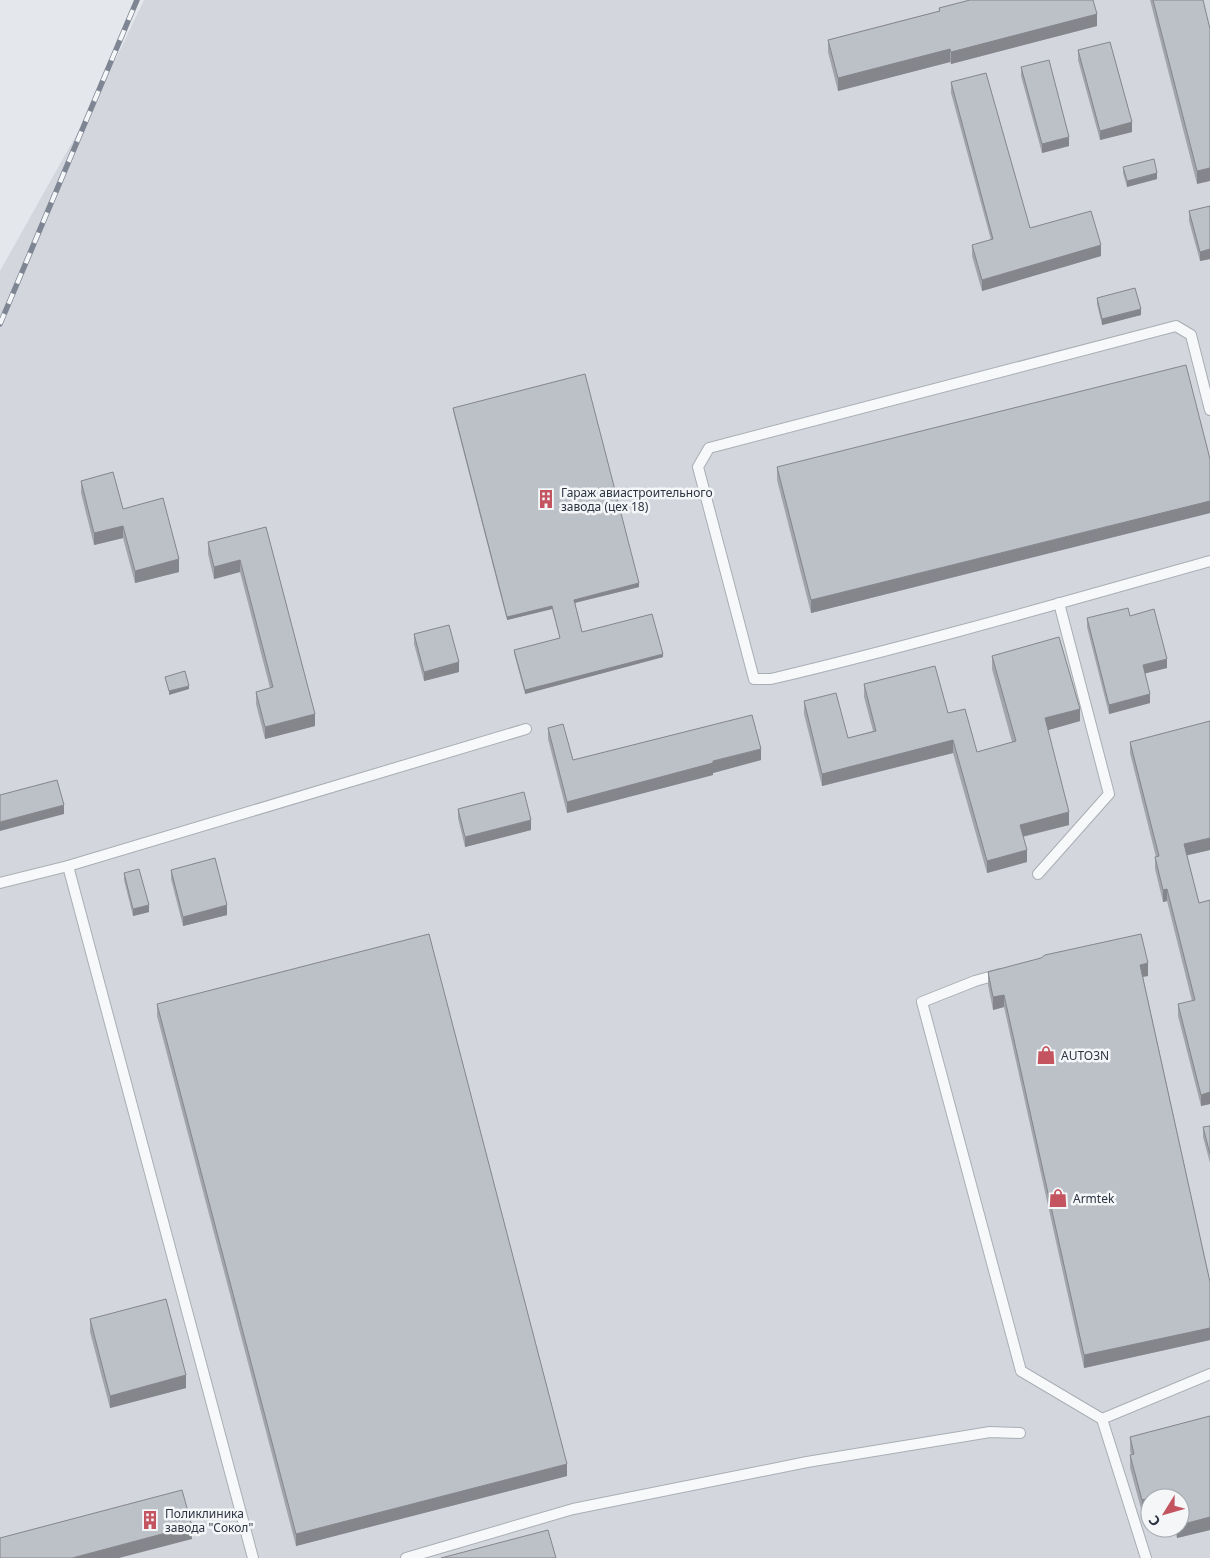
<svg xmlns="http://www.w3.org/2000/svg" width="1210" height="1558" font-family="'Noto Sans',sans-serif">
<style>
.built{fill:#d3d6dd;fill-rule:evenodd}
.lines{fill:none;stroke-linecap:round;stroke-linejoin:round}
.lane-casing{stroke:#a9aeb5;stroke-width:12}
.lane{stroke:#f7f8f9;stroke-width:10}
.rail-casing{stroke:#7f8693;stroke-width:5.5}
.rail{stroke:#f4f6f8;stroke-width:4;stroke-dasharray:11;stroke-linecap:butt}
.wall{fill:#a2a5ab}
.shaded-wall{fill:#84868b}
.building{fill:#bcc0c7;stroke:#84868b}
.labels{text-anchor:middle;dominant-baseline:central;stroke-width:5;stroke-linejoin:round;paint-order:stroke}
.poi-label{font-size:12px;fill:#2d3442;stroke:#f4f6f8;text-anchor:start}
</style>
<rect width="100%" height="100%" fill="#e4e7eb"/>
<path class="built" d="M144 0H1210V1558H0V271L97 98ZM1150 1498H1180V1528H1150Z"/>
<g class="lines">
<g class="lane-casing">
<g id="lane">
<path d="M1210 410 1191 335 1176 326 709 448 698 467 754 679H771C919 644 1064 602 1210 561"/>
<path d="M68 866 526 729"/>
<path d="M1038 874 1109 794 1059 603"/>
<path d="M0 883 68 866 253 1558"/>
<path d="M1000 974 975 981 922 1002 1021 1371 1102 1419"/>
<path d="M406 1558 573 1509 807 1462 990 1432 1020 1433"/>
<path d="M1146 1558 1102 1419 1210 1374"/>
</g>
</g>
<use href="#lane" class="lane"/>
<g class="rail-casing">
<path id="rail" d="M0 324 137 0"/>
</g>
<use href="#rail" class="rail"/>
</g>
<g class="wall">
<path d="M1150 0H1203L1197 184Z"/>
<path d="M939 8 1097 26 951 64 950 62 838 91 828 52V40L939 11Z"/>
<path d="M1078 50 1132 132 1100 140 1078 60Z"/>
<path d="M1021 67 1069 146 1042 153 1021 76Z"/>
<path d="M951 82 1030 228 1101 256 982 291 972 256V245L991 240 951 93Z"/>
<path d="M1123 167 1157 179 1127 187 1123 173Z"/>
<path d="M1210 206V259L1200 261 1189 221V211Z"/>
<path d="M1097 298 1141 315 1102 325 1097 304Z"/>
<path d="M453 408 639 587 575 603 582 632 663 657 525 694 514 653V650L560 638 552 609 507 620 453 411Z"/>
<path d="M1210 459V513L811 613 777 480V467Z"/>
<path d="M81 481 123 509 179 572 135 583 123 538 94 545 81 493Z"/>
<path d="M266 527 315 726 265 739 256 704V692L270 688 240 572 214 579 208 554V542Z"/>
<path d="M1130 616 1167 668 1145 673 1150 703 1109 714 1087 627V618Z"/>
<path d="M414 634 459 672 424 681 414 644Z"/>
<path d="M992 656 1080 721 1048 730 1069 825 1023 837 1027 862 987 873 953 753 822 786 804 714V701L848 738 873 731 864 697V684L948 713 977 752 1012 742 992 669Z"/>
<path d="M548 728 573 760H761L713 773V775L567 813 548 739Z"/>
<path d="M1130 742 1210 850 1187 855 1199 903 1210 900V1104L1201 1106 1178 1016V1004L1192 1001 1167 901 1163 902 1155 869V857H1156L1130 753Z"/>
<path d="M458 809 531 830 465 847 458 818Z"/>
<path d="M171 870 227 915 183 926 171 879Z"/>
<path d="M124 873 149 912 133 916 124 880Z"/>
<path d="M988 972 1148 976 1143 977 1210 1282V1340L1084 1368 1004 1007 993 1010 988 985Z"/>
<path d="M157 1004 567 1476 296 1546 157 1016Z"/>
<path d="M1210 1126V1163L1203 1137V1127Z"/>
<path d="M90 1319 186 1388 110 1408 90 1332Z"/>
<path d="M1210 1416V1530L1177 1538 1174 1528H1180V1498H1150V1510L1142 1512 1130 1468V1455H1131L1130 1450V1437Z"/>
</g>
<g class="shaded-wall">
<path d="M1097 14V26L951 64V52Z"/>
<path d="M950 49V62L838 91V78Z"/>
<path d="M1132 122V132L1100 140V131Z"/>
<path d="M1069 137V146L1042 153V144Z"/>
<path d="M1210 168V181L1197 184V171Z"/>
<path d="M1157 173V179L1127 187V181Z"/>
<path d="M1101 245V256L982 291V280Z"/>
<path d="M1210 249V259L1200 261V252Z"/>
<path d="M1141 309V315L1102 325V319Z"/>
<path d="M1210 501V513L811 613V600Z"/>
<path d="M123 526V538L94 545V533Z"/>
<path d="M179 559V572L135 583V571Z"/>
<path d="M240 560V572L214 579V567Z"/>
<path d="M639 583V587L574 603V600Z"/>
<path d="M552 606V609L507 620V617Z"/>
<path d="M663 654V657L525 694V690Z"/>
<path d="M1167 659V668L1143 674V665Z"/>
<path d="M459 662V672L424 681V672Z"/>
<path d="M189 686V689L169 695V691Z"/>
<path d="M1150 694V703L1109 714V705Z"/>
<path d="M1080 709V721L1045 731V718Z"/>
<path d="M315 714V726L265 739V727Z"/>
<path d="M953 740V753L822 786V774Z"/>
<path d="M761 749V760L713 773V775L567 813V802L713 761Z"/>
<path d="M64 805V814L0 831V822Z"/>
<path d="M1069 812V825L1020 837V825Z"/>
<path d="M531 820V830L465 847V837Z"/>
<path d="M1210 838V850L1184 856V844Z"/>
<path d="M1027 850V862L987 873V861Z"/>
<path d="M1167 889V901L1163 902V890Z"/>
<path d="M149 905V912L133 916V909Z"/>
<path d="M227 905V915L183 926V917Z"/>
<path d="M1148 963V976L1140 977V965Z"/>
<path d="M1004 995V1007L993 1010V997Z"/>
<path d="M1210 1092V1104L1201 1106V1095Z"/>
<path d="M1210 1328V1340L1084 1368V1355Z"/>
<path d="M186 1375V1388L110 1408V1396Z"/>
<path d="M567 1464V1476L296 1546V1534Z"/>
<path d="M1168 1493V1498H1150V1510L1142 1512V1500Z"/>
<path d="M1210 1517V1530L1177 1538V1528H1180V1525Z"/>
<path d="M192 1526V1539L119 1558H72Z"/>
</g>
<g class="building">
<path d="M970 0H1093L1097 14 951 52 950 49 838 78 828 40 940 11 939 8Z"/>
<path d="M1153 0H1203L1210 29V168L1197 171Z"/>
<path d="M1110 42 1132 122 1100 131 1078 50Z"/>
<path d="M1049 60 1069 137 1042 144 1021 67Z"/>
<path d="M986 73 1030 228 1091 211 1101 245 982 280 972 245 993 239 951 82Z"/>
<path d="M1154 159 1157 173 1127 181 1123 167Z"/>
<path d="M1210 206V249L1200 252 1189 211Z"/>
<path d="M1135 288 1141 309 1102 319 1097 298Z"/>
<path d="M1186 365 1210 459V501L811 600 777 467Z"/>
<path d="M585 374 639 583 574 600 582 632 652 614 663 654 525 690 514 650 560 638 552 606 507 617 453 408Z"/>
<path d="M113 472 123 509 163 498 179 559 135 571 123 526 94 533 81 481Z"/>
<path d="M266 527 315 714 265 727 256 692 273 687 240 560 214 567 208 542Z"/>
<path d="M1128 608 1130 616 1154 609 1167 659 1143 665 1150 694 1109 705 1087 618Z"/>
<path d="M449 625 459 662 424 672 414 634Z"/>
<path d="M1059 637 1080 709 1045 718 1069 812 1020 825 1027 850 987 861 953 740 822 774 804 701 836 693 848 738 876 731 864 684 935 666 948 713 965 709 977 752 1016 741 992 656Z"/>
<path d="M185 671 189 686 169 691 165 677Z"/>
<path d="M752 715 761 749 713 761V763L567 802 548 728 563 724 573 760Z"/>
<path d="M1210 721V838L1184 844 1199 903 1210 900V1092L1201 1095 1178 1004 1195 1000 1167 889 1163 890 1155 857 1159 856 1130 742Z"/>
<path d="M57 780 64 805 0 822V795Z"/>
<path d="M524 792 531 820 465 837 458 809Z"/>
<path d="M215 858 227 905 183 917 171 870Z"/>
<path d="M139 869 149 905 133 909 124 873Z"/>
<path d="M429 934 567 1464 296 1534 157 1004Z"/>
<path d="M1141 934 1148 963 1140 965 1210 1282V1328L1084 1355 1004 995 993 997 988 972 1041 958 1045 955Z"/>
<path d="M1210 1126V1154L1203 1127Z"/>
<path d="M166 1299 186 1375 110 1396 90 1319Z"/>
<path d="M1210 1416V1517L1180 1525V1498H1169L1168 1493 1142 1500 1130 1455 1134 1454 1130 1437Z"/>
<path d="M182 1490 192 1526 72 1558H0V1538Z"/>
<path d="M548 1530 556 1558H441Z"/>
</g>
<defs>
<g id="building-bare" transform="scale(1.5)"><path d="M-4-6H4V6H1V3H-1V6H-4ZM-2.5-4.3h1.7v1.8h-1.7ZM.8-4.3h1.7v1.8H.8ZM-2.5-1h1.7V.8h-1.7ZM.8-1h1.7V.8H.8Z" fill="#c45560" stroke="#f4f6f8" stroke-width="2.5" paint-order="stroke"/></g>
<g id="shop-bare" transform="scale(1.5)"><path d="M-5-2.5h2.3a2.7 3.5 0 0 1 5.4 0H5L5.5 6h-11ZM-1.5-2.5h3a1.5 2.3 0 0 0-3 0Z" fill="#c45560" stroke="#f4f6f8" stroke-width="2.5" paint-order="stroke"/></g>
</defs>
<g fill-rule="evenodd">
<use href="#building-bare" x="546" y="499"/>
<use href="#shop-bare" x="1046" y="1055"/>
<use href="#shop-bare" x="1058" y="1198"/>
<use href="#building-bare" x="150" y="1520"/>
</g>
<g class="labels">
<g class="poi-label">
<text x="561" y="492">Гараж авиастроительного<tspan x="561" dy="14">завода (цех 18)</tspan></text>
<text x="1061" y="1055">AUTO3N</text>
<text x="1073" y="1198">Armtek</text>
<text x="165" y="1513">Поликлиника<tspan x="165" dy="14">завода "Сокол"</tspan></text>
</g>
</g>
<g transform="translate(1165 1513) rotate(233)"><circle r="24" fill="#f4f6f8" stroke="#a4a8af"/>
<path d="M0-4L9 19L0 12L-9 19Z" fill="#c45560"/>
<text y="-8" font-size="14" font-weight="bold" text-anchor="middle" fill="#2d3442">С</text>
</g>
</svg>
